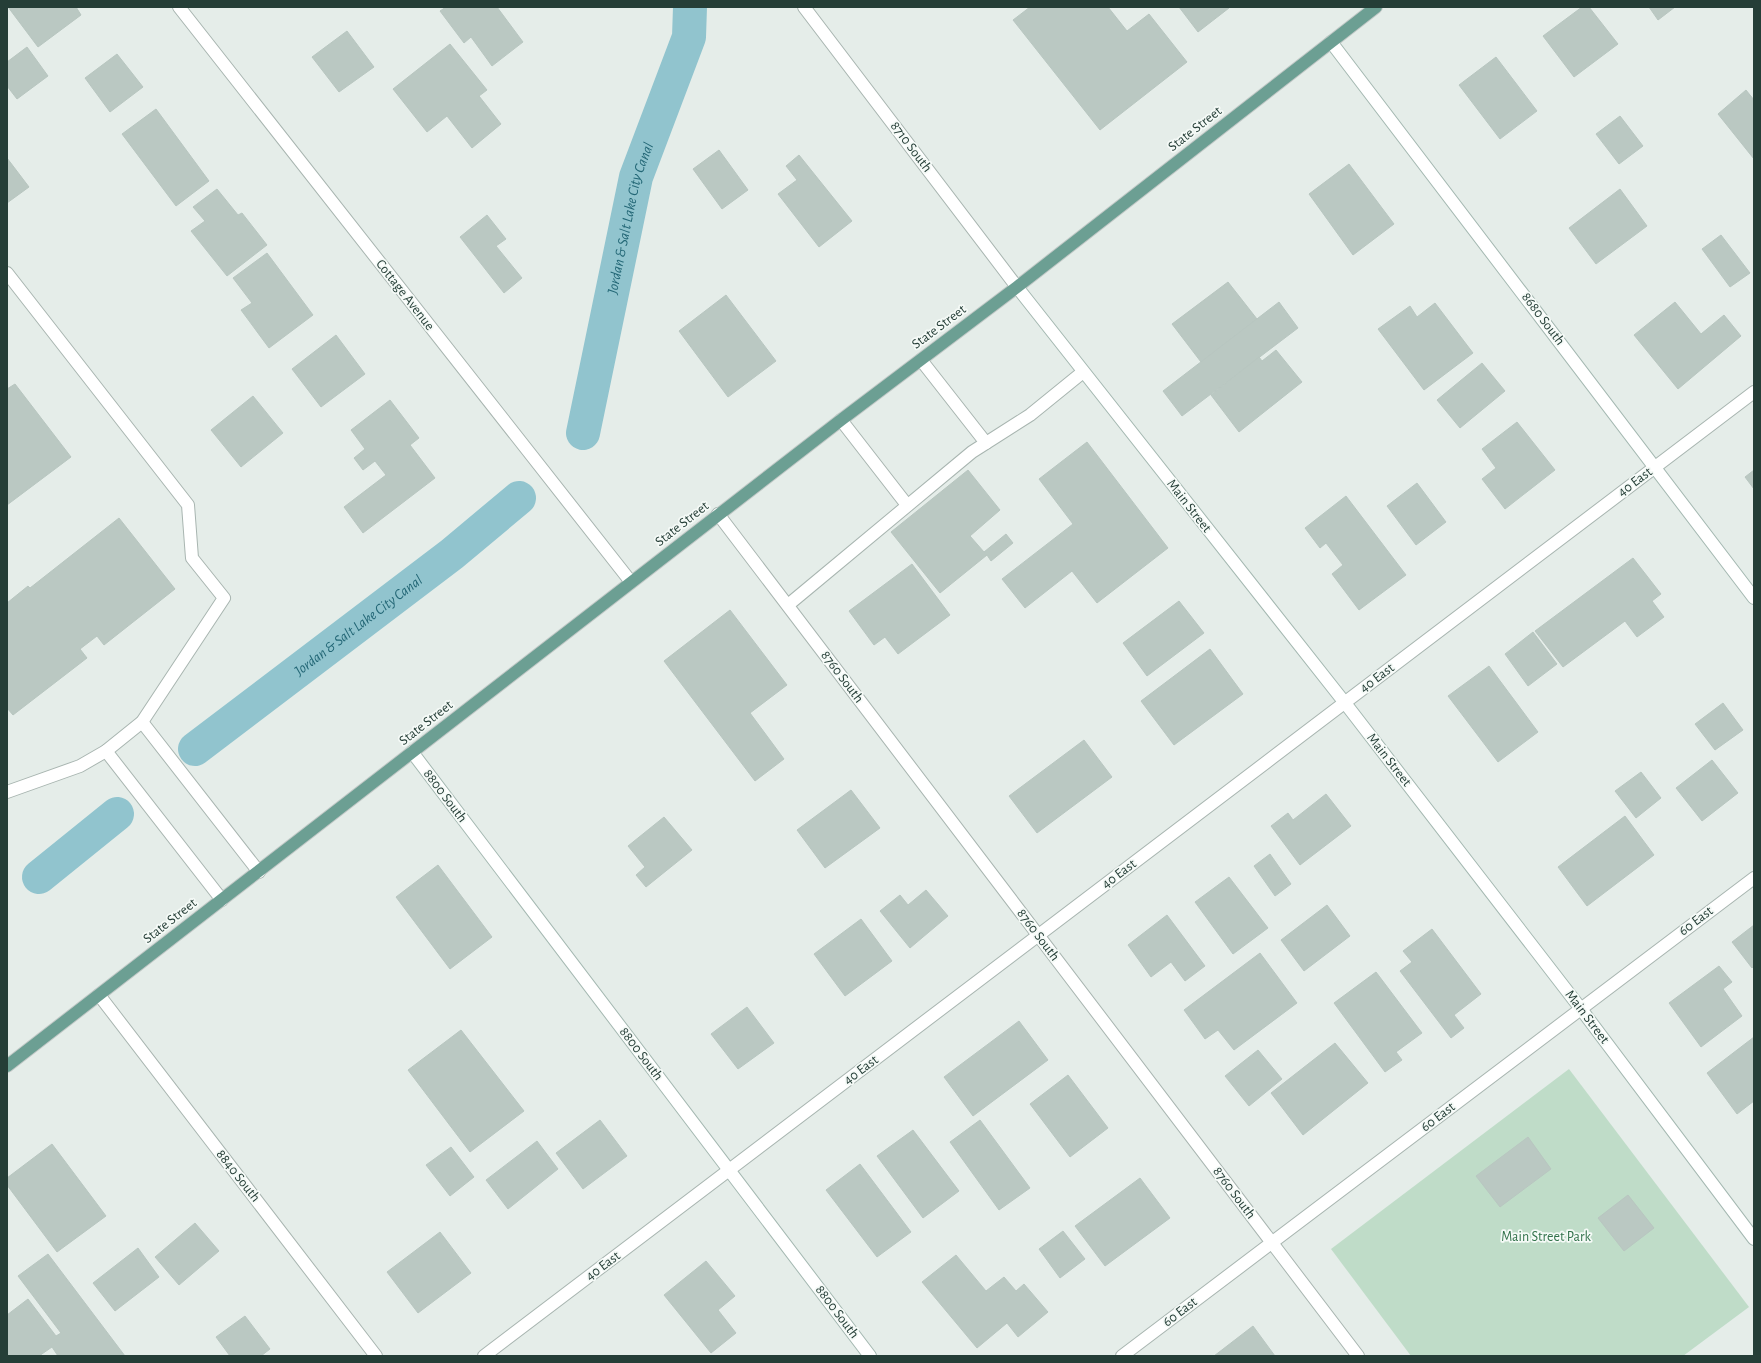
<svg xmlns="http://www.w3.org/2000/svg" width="1761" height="1363" font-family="'Alegreya Sans',sans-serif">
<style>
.green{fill:#bfdcc8}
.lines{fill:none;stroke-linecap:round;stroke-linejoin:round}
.canal{stroke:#91c4ce;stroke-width:34}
.building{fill:#bac8c2;stroke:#b8c6c0}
.lane-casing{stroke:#a8b5b0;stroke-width:14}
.street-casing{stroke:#a8b5b0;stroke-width:14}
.secondary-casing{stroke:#a4b8b1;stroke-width:14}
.primary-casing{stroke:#c2c9c7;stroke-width:14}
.lane{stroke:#fff;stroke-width:12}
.street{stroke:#fff;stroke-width:12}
.secondary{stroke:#fff;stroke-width:12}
.primary{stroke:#6c9f93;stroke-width:12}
.labels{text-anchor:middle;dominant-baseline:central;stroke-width:3.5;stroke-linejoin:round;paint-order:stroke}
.street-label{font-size:14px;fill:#253e37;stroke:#f5faf7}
.park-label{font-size:14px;fill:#32724b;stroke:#f5faf7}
.water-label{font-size:15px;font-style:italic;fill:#236776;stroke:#f5faf7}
</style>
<rect width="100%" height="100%" fill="#e5ede9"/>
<path class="green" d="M1569 1069 1749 1307 1683 1356H1411L1331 1249Z"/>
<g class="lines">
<g class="canal">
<path id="s1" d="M583 433 636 177 689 37 690 7"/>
<path id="s2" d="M195 749 452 554 519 498"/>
<path d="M39 877 117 814"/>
</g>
</g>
<g class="building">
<path d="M8 7H76L81 15 38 47Z"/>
<path d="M446 7H497L523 42 492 66 471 37 464 43 440 11Z"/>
<path d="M1030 7H1108L1127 31 1149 14 1187 62 1100 130 1013 20Z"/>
<path d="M1179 7H1228L1229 8 1198 32Z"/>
<path d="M1582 7H1589L1618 44 1574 77 1543 36Z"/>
<path d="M1649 7H1675L1658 20Z"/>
<path d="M347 31 374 67 339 92 312 57Z"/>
<path d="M450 44 487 90 479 96 501 124 472 148 447 116 427 132 393 89Z"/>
<path d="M27 47 48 76 17 99 7 86V62Z"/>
<path d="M117 54 143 87 110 112 85 78Z"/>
<path d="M1496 57 1537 111 1500 139 1459 85Z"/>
<path d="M1746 90 1754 100V159L1718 114Z"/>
<path d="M156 109 209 181 176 206 122 134Z"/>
<path d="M1620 116 1643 146 1619 164 1596 134Z"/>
<path d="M719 150 748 190 722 209 693 169Z"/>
<path d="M799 155 852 221 819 247 778 194 797 180 786 166Z"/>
<path d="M7 158 29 187 7 203Z"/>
<path d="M1349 164 1394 224 1353 255 1309 194Z"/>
<path d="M217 189 238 215 242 213 267 245 227 276 191 231 205 221 193 207Z"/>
<path d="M1620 189 1647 226 1596 264 1569 228Z"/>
<path d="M487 215 506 239 496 246 522 278 504 293 460 237Z"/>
<path d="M1721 235 1750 273 1730 287 1702 249Z"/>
<path d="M267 253 313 315 269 348 241 310 252 303 233 278Z"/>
<path d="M1228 282 1257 319 1201 362 1172 324Z"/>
<path d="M726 295 776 361 728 397 679 331Z"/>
<path d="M1279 302 1298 328 1182 416 1163 391Z"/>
<path d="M1675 302 1701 334 1724 315 1741 336 1678 389 1634 335Z"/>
<path d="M1435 303 1473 353 1424 390 1378 329 1410 306 1417 317Z"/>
<path d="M336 335 365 374 321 407 292 369Z"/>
<path d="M1276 350 1302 382 1239 432 1211 395 1259 357 1262 361Z"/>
<path d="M1482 363 1505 391 1460 428 1437 400Z"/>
<path d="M15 384 71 457 7 505V389Z"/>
<path d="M253 396 283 433 241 467 211 430Z"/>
<path d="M390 400 419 438 410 445 435 478 363 533 344 507 386 475 375 461 363 470 354 458 365 449 351 430Z"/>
<path d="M1517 422 1555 470 1505 509 1482 479 1496 468 1482 449Z"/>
<path d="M1087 442 1168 548 1097 603 1072 571 1025 608 1002 579 1073 524 1039 479Z"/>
<path d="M968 470 1000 510 970 536 984 552 1006 534 1013 543 991 561 987 555 940 593 891 532Z"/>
<path d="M1754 470V489L1745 477Z"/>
<path d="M1417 483 1446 522 1416 545 1387 506Z"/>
<path d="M1346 496 1406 575 1359 610 1332 574 1343 565 1326 543 1320 548 1305 528Z"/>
<path d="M119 518 175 589 104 645 97 636 80 649 87 658 13 715 7 708V603L28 586 30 588Z"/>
<path d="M1633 558 1661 594 1652 601 1664 617 1637 637 1625 621 1563 667 1535 631Z"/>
<path d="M912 564 950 615 898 654 885 637 874 645 849 611Z"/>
<path d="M1179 601 1204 633 1147 676 1123 643Z"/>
<path d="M730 610 787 685 750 713 784 759 755 781 664 661Z"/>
<path d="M1533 632 1557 664 1528 686 1505 654Z"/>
<path d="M1210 649 1243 694 1174 745 1141 701Z"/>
<path d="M1489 666 1538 732 1498 762 1448 696Z"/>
<path d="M1723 703 1743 730 1715 750 1695 724Z"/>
<path d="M1084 740 1112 777 1037 833 1009 796Z"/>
<path d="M1712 760 1738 793 1702 821 1676 788Z"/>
<path d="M1641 772 1661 798 1636 818 1615 791Z"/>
<path d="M851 790 880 828 825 868 797 830Z"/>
<path d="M1326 794 1351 826 1300 865 1271 826 1288 813 1293 820Z"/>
<path d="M1625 816 1654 855 1587 906 1558 867Z"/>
<path d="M664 817 692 850 646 887 636 875 645 867 628 846Z"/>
<path d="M1270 854 1291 884 1275 896 1254 866Z"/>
<path d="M438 865 492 937 450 969 396 897Z"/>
<path d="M1229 877 1268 928 1233 954 1195 902Z"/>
<path d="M926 890 948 916 910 948 880 911 900 895 908 905Z"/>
<path d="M1327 905 1350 936 1304 971 1281 940Z"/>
<path d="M1167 915 1205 966 1185 981 1171 962 1151 977 1128 945Z"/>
<path d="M861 919 892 961 845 996 814 954Z"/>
<path d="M1754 925V966L1752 968 1732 942Z"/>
<path d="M1432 929 1481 994 1454 1015 1464 1028 1451 1038 1400 971 1412 962 1403 951Z"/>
<path d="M1260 953 1297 1003 1234 1050 1218 1030 1205 1039 1184 1010Z"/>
<path d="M1719 966 1732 982 1723 989 1742 1016 1701 1047 1669 1003Z"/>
<path d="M1376 972 1422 1033 1396 1052 1402 1060 1385 1072 1334 1003Z"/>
<path d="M747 1007 774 1043 738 1069 711 1034Z"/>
<path d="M1019 1021 1048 1060 973 1116 944 1077Z"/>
<path d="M461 1030 524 1111 470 1152 408 1070Z"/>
<path d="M1754 1037V1101L1737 1114 1707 1073Z"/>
<path d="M1335 1043 1368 1083 1303 1135 1271 1093Z"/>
<path d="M1258 1050 1282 1079 1249 1106 1225 1076Z"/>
<path d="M1068 1075 1108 1128 1070 1157 1030 1104Z"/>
<path d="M600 1120 627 1156 583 1189 556 1153Z"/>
<path d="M980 1120 1030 1188 999 1210 950 1142Z"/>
<path d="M913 1130 959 1191 923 1218 877 1156Z"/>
<path d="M1528 1137 1551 1169 1500 1207 1476 1176Z"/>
<path d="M537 1141 558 1169 508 1209 486 1180Z"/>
<path d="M52 1144 106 1216 57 1252 7 1185V1178Z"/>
<path d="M451 1147 474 1177 450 1196 426 1165Z"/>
<path d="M860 1164 911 1232 877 1257 826 1190Z"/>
<path d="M1140 1178 1170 1218 1105 1266 1075 1226Z"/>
<path d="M1628 1195 1654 1228 1624 1251 1598 1218Z"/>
<path d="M195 1223 219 1251 179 1285 155 1257Z"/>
<path d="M1063 1231 1085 1259 1060 1278 1039 1249Z"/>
<path d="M440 1232 471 1273 418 1313 387 1272Z"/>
<path d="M138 1248 159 1277 115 1311 93 1283Z"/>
<path d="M48 1254 125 1356H58L52 1347 39 1356H7V1315L28 1299 56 1336 61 1333 18 1276Z"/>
<path d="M956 1255 986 1291 1004 1277 1016 1291 1024 1284 1048 1312 1018 1337 1007 1323 977 1348 922 1282Z"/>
<path d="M706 1261 735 1296 718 1310 736 1333 711 1353 664 1295Z"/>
<path d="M245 1316 270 1349 261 1356H230L216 1337Z"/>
<path d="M1253 1326 1275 1356H1214Z"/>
</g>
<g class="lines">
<g class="lane-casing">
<g id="lane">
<path d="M7 273 188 505 192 558 224 598 142 722 106 751 80 766 7 792"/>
<path d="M921 360 986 443"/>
<path d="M841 420 907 505"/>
<path d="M788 605 972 452 1030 415 1083 372"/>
<path d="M142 722 259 872"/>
<path d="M106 751 222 900"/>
</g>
</g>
<g class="street-casing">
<g id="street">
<path d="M179 7 631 582"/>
<path d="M804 7 1017 287"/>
<path d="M718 514 1358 1356"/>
<path d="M99 995 376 1356"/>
<path d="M484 1356 1754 392"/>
<path d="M1122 1356 1754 878"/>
</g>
</g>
<g class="secondary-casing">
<g id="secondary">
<path d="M1331 42 1754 598"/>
<path d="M1017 287 1345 703 1581 1009 1754 1239"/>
<path d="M412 752 870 1356"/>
</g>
</g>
<g class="primary-casing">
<path id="primary" d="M7 1066 841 420 1017 287 1376 7"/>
</g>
<use href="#lane" class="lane"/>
<use href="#street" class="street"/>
<use href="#secondary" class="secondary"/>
<use href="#primary" class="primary"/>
</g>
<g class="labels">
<g class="street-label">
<text transform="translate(1195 129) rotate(-38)">State Street</text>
<text transform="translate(911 147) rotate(53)">8710 South</text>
<text transform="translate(405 295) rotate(52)">Cottage Avenue</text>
<text transform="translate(1543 319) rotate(53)">8680 South</text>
<text transform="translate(939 327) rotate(-37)">State Street</text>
<text transform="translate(1635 482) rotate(-37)">40 East</text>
<text transform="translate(1189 506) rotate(52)">Main Street</text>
<text transform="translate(682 524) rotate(-38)">State Street</text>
<text transform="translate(842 677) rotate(53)">8760 South</text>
<text transform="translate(1377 678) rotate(-37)">40 East</text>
<text transform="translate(426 723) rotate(-38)">State Street</text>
<text transform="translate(1389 760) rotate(52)">Main Street</text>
<text transform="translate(445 796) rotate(53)">8800 South</text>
<text transform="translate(1119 874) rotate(-37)">40 East</text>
<text transform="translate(170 921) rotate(-38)">State Street</text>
<text transform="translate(1696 921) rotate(-37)">60 East</text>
<text transform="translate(1038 935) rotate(53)">8760 South</text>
<text transform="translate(1587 1017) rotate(53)">Main Street</text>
<text transform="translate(641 1054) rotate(53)">8800 South</text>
<text transform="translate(861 1070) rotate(-37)">40 East</text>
<text transform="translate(1438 1117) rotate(-37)">60 East</text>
<text transform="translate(238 1176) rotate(52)">8840 South</text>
<text transform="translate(1234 1193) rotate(53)">8760 South</text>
<text transform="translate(603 1266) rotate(-37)">40 East</text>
<text transform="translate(837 1312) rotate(53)">8800 South</text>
<text transform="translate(1180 1312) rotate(-37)">60 East</text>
</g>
<g class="park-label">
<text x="1546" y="1237">Main Street Park</text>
</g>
<g class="water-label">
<text stroke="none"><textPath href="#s1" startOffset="220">Jordan &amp; Salt Lake City Canal</textPath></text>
<text stroke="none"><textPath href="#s2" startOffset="205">Jordan &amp; Salt Lake City Canal</textPath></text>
</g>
</g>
<rect width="1761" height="1363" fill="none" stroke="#253e37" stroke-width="16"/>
</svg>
